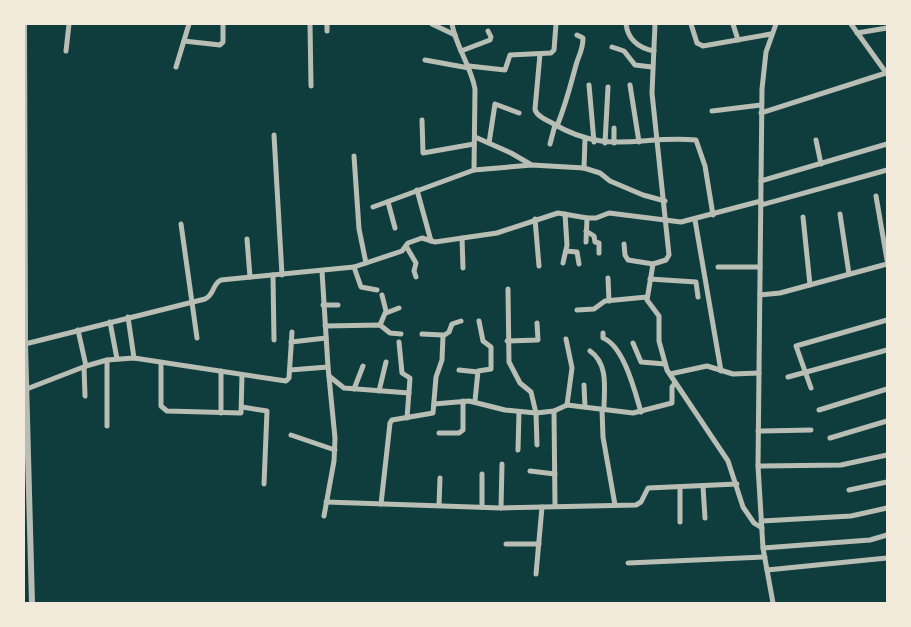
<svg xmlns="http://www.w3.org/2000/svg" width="911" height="627" font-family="Mulish,sans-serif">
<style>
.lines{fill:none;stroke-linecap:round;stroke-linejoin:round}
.minor{stroke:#b8beb3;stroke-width:5}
.tertiary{stroke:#b8beb3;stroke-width:6}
</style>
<rect width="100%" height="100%" fill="#0f3d3e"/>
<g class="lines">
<g class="minor">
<path d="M310 24 311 86"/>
<path d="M327 24V31"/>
<path d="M432 24 455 35"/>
<path d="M452 24C456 47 471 66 475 89L474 170"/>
<path d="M626 24C628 40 639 48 654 51"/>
<path d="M655 24 652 93 669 255 666 260 653 264 647 300 659 316V341L667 370 728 461 743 507 754 523 762 528"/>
<path d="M691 24 697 43 703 46 771 34"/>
<path d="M733 24 738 40"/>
<path d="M851 24 887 74"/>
<path d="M857 33 887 28"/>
<path d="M184 41 220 45 223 42V24"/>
<path d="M612 47 624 51 635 65 652 67"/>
<path d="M66 51 69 24"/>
<path d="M461 51 490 40 491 37 488 31"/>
<path d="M540 54 535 109C536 116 545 119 552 123 607 156 639 135 696 140L705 166 713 215"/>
<path d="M425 60 469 68"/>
<path d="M469 66 505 70 510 55 551 53 554 50 556 24"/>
<path d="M176 67 189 24"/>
<path d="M589 85 594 142"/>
<path d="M630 85 639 142"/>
<path d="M712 111 761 105"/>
<path d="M761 113 886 73"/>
<path d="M422 120 423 153 474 144"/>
<path d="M557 126C566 104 570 87 576 65 579 54 583 50 583 38L577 35"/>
<path d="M614 128V143"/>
<path d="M274 135 282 275"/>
<path d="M475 137 511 153 530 164"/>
<path d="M816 140 821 164"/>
<path d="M489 143 495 104 519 113"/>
<path d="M605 143 608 87"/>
<path d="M550 144 555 125"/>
<path d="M354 156 359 229 366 263"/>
<path d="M584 168 585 139"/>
<path d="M761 181 887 144"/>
<path d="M417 190 431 241"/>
<path d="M876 196 887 260"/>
<path d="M388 202 395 228"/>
<path d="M761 205 887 170"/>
<path d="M373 207 474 170 532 165 584 168 600 173 610 181 643 195 665 201"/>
<path d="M840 214 849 274"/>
<path d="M803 217 810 285"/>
<path d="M535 219 539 266"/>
<path d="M695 220 721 371"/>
<path d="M181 224 197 338"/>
<path d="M586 231 594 236 595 242 599 243V253"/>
<path d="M462 238 463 268"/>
<path d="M247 239 250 277"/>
<path d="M586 242 587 218"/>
<path d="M624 244 625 255 628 260 653 264"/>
<path d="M406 246 416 263 414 271 416 277"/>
<path d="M566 251 577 252 579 264"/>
<path d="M563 263 567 245 565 214"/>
<path d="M354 267 361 287 377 290"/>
<path d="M718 267H760"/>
<path d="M322 271 328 367 335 438 334 461 324 516"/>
<path d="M273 275 274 340"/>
<path d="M608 278 609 301"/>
<path d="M650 279 696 282 698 297"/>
<path d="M508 289 509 362 520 383 531 392 536 413 537 445"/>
<path d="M760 295 780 293 887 264"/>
<path d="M323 305H338"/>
<path d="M577 310 594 309 605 301 647 297"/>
<path d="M386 313 399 308"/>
<path d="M128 317 134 358"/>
<path d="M110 322 117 359"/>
<path d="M380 325 386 311 382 295"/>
<path d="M325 326 380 325 390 333 401 334"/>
<path d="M78 330 86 366"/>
<path d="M603 333V338C624 346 635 392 641 412"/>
<path d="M422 334 443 335"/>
<path d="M566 339 572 368 567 405"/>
<path d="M507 341 538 340 537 323"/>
<path d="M291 342 326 338"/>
<path d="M399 342 402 373 410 378 407 418"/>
<path d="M633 343 641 362 665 364"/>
<path d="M25 344 205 299C215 294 212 284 221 280L354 267 402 251 408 243 422 238 435 242 497 233 558 213 587 218H596L609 213 681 222 761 201"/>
<path d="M590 351C609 364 604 390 604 409"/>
<path d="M161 363V406L167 411 241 413 242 375"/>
<path d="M84 367 85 396"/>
<path d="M290 370 328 367"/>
<path d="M459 370 478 372"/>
<path d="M670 374 707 366 733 374 759 373"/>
<path d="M329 376 344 388 409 393"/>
<path d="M788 377 887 350"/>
<path d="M584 385 585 407"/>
<path d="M811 388 796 346 887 320"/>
<path d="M354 389 363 366"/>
<path d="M24 390 86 366 107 360 134 358 286 381 289 378 292 332"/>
<path d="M379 391 386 362"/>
<path d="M475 401 478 371 491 369V347L483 341 479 321"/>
<path d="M434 404 469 401 505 410 536 413 554 411 567 405 633 413 672 403V387L675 383"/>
<path d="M242 407 267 411 264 484"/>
<path d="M602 409 603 437 615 505"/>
<path d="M819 410 887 389"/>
<path d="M554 411 555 506"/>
<path d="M221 413V371"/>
<path d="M107 426V360"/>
<path d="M758 431 811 430"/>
<path d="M439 433H459L463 430V401"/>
<path d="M291 435 335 450"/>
<path d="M830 438 887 421"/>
<path d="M518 450 519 412"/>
<path d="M758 466 841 465 887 455"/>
<path d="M530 471 555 474"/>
<path d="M703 486 705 518"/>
<path d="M680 487V522"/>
<path d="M849 490 887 482"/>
<path d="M326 502 501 508 636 505 641 502 648 488 737 484"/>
<path d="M381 504 390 423 392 420 433 413 436 377 442 360 443 336 449 332 452 324 461 321"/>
<path d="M439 505 440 478"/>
<path d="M482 507V474"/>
<path d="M501 508 502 464"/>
<path d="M761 521 851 516 887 508"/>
<path d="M506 544H539"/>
<path d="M763 548 870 540 887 535"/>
<path d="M628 563 765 557"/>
<path d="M767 570 887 558"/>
<path d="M536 574 542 507"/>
<path d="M773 603 763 548 758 466 762 89 766 52 776 24"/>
</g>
<path class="tertiary" d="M24 24 25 344 32 603"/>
</g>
<rect width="911" height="627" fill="none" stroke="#f1e9da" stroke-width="50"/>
</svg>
